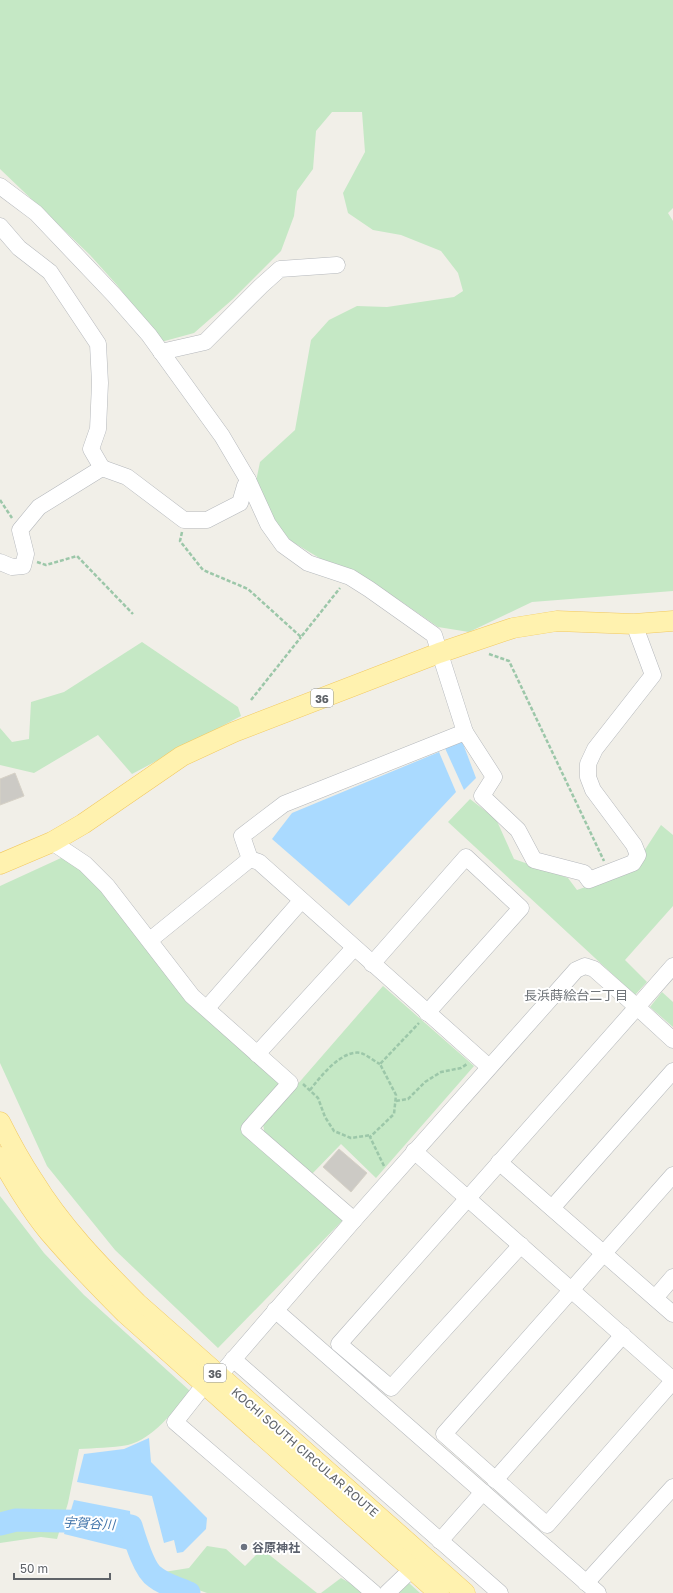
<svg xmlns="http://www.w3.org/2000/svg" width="673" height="1593" font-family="'Golos Text','Noto Sans JP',sans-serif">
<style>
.green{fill:#c5e8c5}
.water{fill:#aadaff}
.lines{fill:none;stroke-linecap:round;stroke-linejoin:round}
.river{stroke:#aadaff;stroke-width:23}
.building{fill:#cccac5;stroke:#d6d1c6}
.minor-casing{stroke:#b5b8bc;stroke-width:17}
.major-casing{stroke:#f2c960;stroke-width:21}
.path{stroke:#9cc7a9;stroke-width:2.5;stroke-dasharray:4 2;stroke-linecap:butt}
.minor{stroke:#fff;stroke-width:16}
.major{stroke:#fff2af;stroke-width:20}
.worship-dot{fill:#6b7280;stroke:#fff;stroke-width:1.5}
.labels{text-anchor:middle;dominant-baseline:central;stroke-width:4;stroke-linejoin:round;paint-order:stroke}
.shield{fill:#fff;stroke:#8f9295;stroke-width:1}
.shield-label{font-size:11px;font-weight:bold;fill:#5f6368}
.street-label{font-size:12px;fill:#5f6368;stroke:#fff}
.worship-label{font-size:12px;font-weight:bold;fill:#5b616d;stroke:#fff;text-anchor:start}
.neighbourhood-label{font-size:13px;fill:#70757a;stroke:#fff}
.water-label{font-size:13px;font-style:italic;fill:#4174aa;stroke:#fff}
</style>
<rect width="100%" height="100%" fill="#f1efe8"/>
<g class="green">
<path d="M0 0H673V208L668 213 673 221V591L532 602 469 632 438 627 399 600 341 571 291 541 269 516 254 491 260 462 295 430 311 340 329 320 357 306 387 307 454 297 463 291 458 273 441 251 401 235 373 230 348 213 343 193 365 152 362 112H332L316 131 313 169 297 191 294 216 281 251 233 299 194 333 161 342 117 285 90 255 0 169Z"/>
<path d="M142 642 238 707 241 716 132 774 98 735 34 773 0 765V728L12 742 29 739 31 702 64 692Z"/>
<path d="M470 799 496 819 514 859 568 878 577 890 631 871 661 825 673 835V906L625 960 647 982 635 995 448 822Z"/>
<path d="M61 858 73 861 282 1084 243 1130 343 1220 218 1348 115 1250 47 1166 0 1063V886Z"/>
<path d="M383 986 474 1066 376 1178 341 1144 311 1175 265 1136 263 1124Z"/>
<path d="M662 992 673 1002V1027L650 1007Z"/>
<path d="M0 1196 44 1253 84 1295 190 1391C174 1411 153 1439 128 1445 112 1448 94 1448 79 1449L68 1503 57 1539 41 1537 0 1543Z"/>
<path d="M207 1546 226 1549 245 1566 262 1549 317 1593H207L168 1579 164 1572 189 1568Z"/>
<path d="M341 1578 368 1593H321Z"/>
<path d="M409 1583 420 1593H398Z"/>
</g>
<g class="water">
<path d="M462 741 476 778 464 790 444 746Z"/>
<path d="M439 752 456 792 349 906 272 839 292 813Z"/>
<path d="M149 1438 151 1462 207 1518 206 1529 183 1552 177 1553 174 1540 164 1543 152 1496 77 1482 84 1454 124 1449Z"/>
<path d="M74 1500 130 1511 133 1551 64 1534Z"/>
</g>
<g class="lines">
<path class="river" d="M0 1524 16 1520 108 1522 131 1526C135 1539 144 1570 155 1577 165 1585 178 1588 189 1593"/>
</g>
<g class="building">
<path d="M15 773 24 796 0 805V779Z"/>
<path d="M339 1149 367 1173 351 1192 323 1167Z"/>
</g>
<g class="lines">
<g class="minor-casing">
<g id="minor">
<path d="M0 186 36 213 114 295 149 335 222 436 248 480 268 524 283 545 308 563 350 577 369 589 434 635 465 732 284 804 242 836 250 859"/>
<path d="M0 226 19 248 50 272 98 344 100 383 98 429 91 449 102 468"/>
<path d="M161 352 205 342 261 286 280 269 337 265"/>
<path d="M0 562 12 567 23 566 26 554 20 530 39 507 102 468 127 477 184 520H207L240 503 245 486 248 480"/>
<path d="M465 732 494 777 482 796 518 830 534 860 584 873 589 880 633 863 638 855 634 845 593 790 588 777V764L595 749 653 675 634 624"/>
<path d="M52 842 85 864 107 886 192 996 290 1083 249 1129 354 1220"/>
<path d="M150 940 250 859 259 862 489 1067"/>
<path d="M372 964 466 857 521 908 427 1013"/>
<path d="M673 966 637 1007 673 1040"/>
<path d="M207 1008 301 901"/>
<path d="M257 1054 354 948"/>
<path d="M414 1151 673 1380"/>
<path d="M499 1162 673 1314"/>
<path d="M673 1175 444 1434 547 1525 673 1381"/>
<path d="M552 1208 673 1071"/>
<path d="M655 1298 673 1277"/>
<path d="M275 1310 598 1593"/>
<path d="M233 1359 500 1593"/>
<path d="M219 1376 354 1220 576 970 585 966 594 969 637 1007 339 1344 391 1388 521 1245"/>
<path d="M205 1384 175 1422 374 1593"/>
<path d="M495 1480 623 1335"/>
<path d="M440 1541 483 1492"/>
<path d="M586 1583 673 1487"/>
<path d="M387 1593 412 1569"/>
</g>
</g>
<g class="major-casing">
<g id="major">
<path d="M0 864 52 842 83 824 182 756 234 732 439 653 513 628 557 621 634 624 673 621"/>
<path d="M0 1122C10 1142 21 1162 33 1180 61 1226 99 1265 137 1303L465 1593"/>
<path d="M0 1157C15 1183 30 1209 49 1232 73 1260 99 1287 125 1313L439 1593"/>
</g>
</g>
<g class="path">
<path d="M0 500 12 518"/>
<path d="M182 532 180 541 203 570 248 589 301 637 340 588"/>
<path d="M37 562 46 565 77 556 133 614"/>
<path d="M489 654 509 661 604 861"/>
<path d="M251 700 301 637"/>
<path d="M303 1084 318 1098 325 1117 334 1131 351 1138 371 1135"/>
<path d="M310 1090C320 1077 342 1049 361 1053 367 1055 374 1061 380 1064"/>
<path d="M396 1101 408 1099 425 1082 441 1072 461 1068 467 1064"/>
<path d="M384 1166 370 1137 394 1114 396 1095 380 1064 419 1023"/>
</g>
<use href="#minor" class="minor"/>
<use href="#major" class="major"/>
</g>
<circle class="worship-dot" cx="244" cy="1547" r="4"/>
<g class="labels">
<g class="shield">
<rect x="311" y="689" width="22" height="18" rx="3"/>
<rect x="204" y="1364" width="22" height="18" rx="3"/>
</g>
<g class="shield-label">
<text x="322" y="698">36</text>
<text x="215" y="1373">36</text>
</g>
<g class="street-label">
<text transform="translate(305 1452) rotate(41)">KOCHI SOUTH CIRCULAR ROUTE</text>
</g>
<g class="worship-label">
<text x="252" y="1547">谷原神社</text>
</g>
<g class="neighbourhood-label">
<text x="576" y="995">長浜蒔絵台二丁目</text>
</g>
<g class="water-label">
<text transform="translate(89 1523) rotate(3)">宇賀谷川</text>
</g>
</g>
<path d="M14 1573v6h96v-6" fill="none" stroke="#5f6368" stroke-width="2"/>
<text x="20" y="1573" font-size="12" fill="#5f6368" stroke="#ffffff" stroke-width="3" paint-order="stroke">50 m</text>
</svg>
